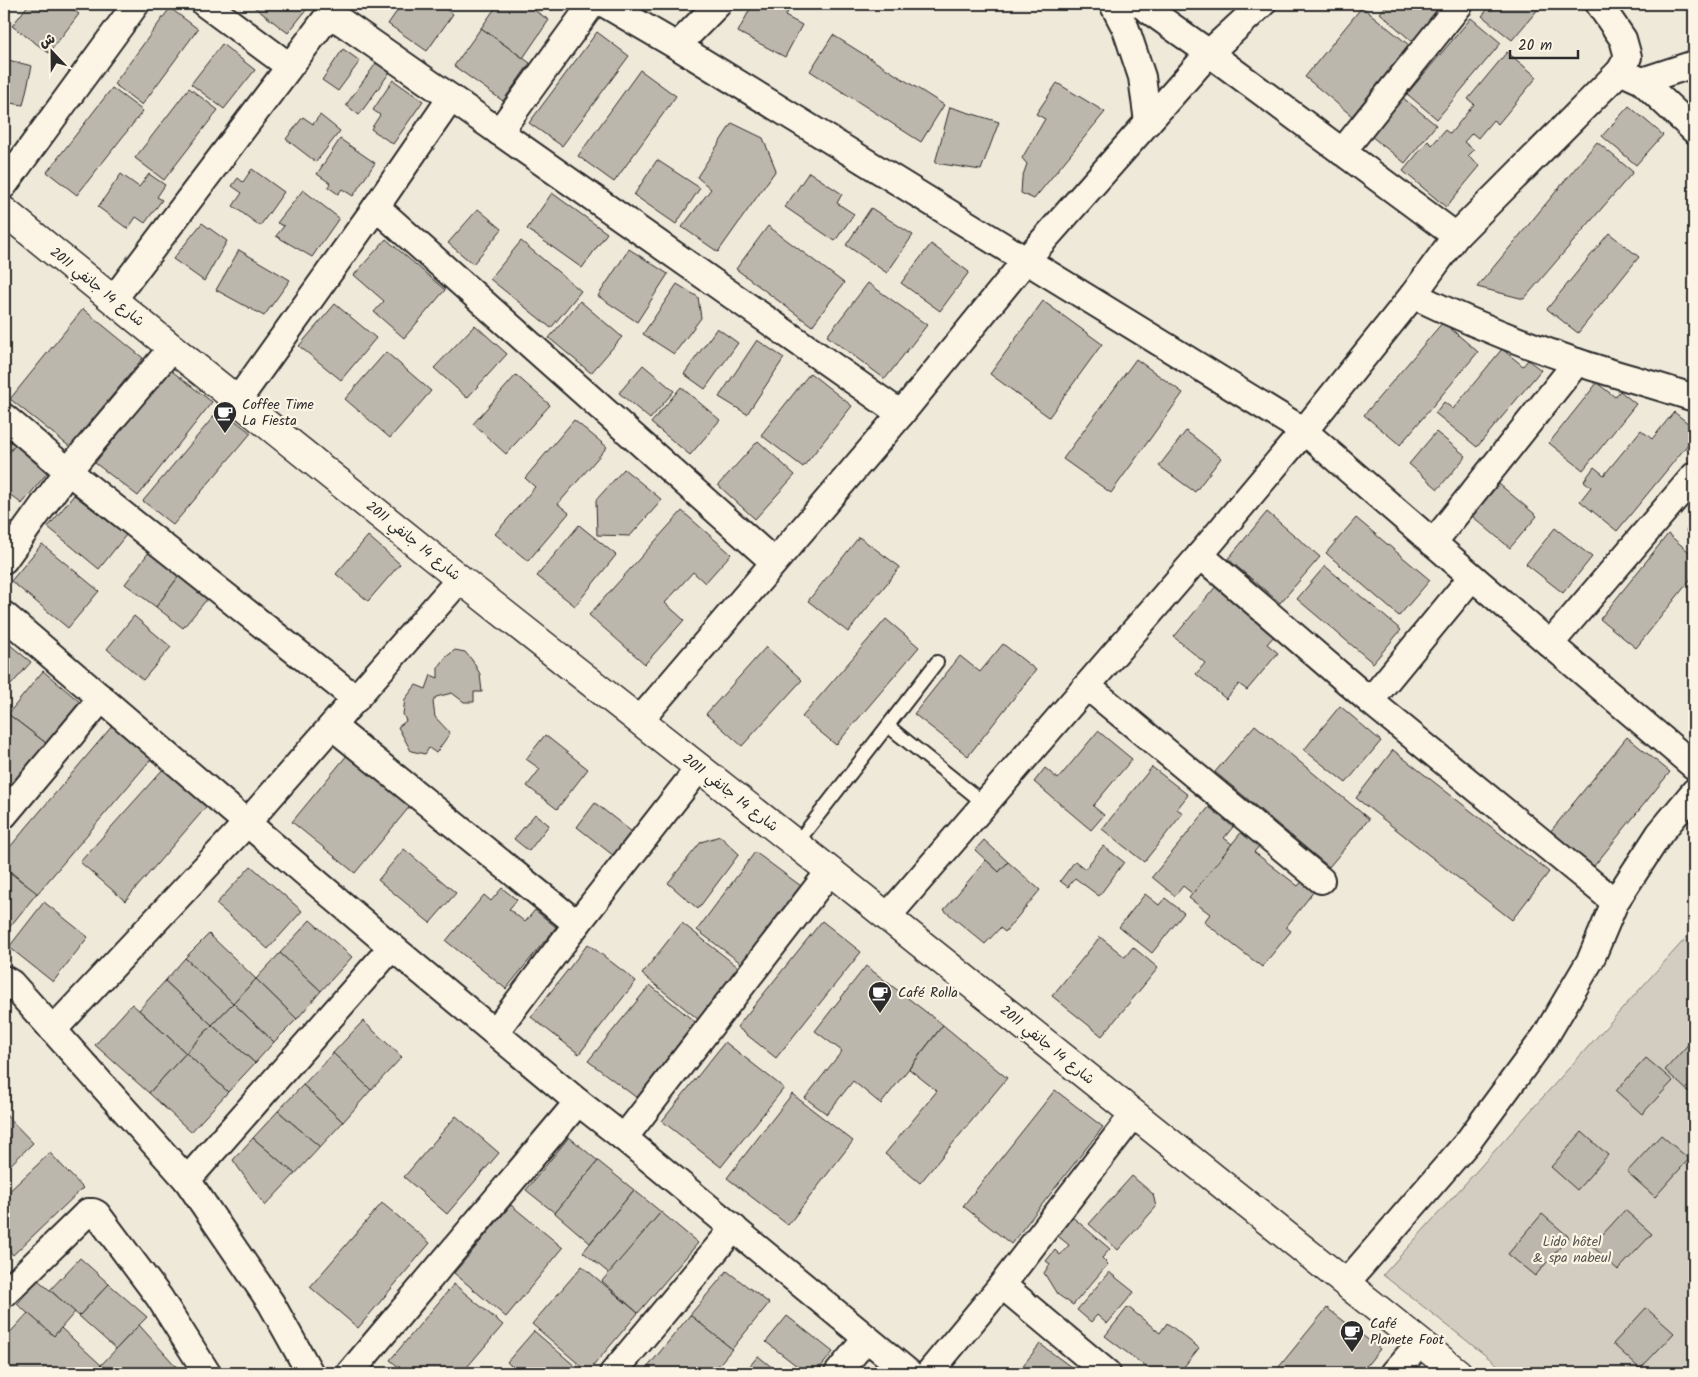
<svg xmlns="http://www.w3.org/2000/svg" width="1698" height="1377" font-family="Kalam,'Playpen Sans Arabic',sans-serif">
<style>
.green{fill:#d2cdc0;stroke:#7e7c76}
.building{fill:#bcb7ac;stroke:#2b2b2b}
.lines{fill:none;stroke-linecap:round;stroke-linejoin:round}
.service-casing{stroke:#2b2b2b;stroke-width:16}
.minor-casing{stroke:#2b2b2b;stroke-width:30}
.tertiary-casing{stroke:#2b2b2b;stroke-width:31}
.service{stroke:#fcf5e5;stroke-width:12}
.minor{stroke:#fcf5e5;stroke-width:26}
.tertiary{stroke:#fcf5e5;stroke-width:28}
.labels{text-anchor:middle;dominant-baseline:central;stroke-width:4.5;stroke-linejoin:round;paint-order:stroke}
.street-label{font-size:14px;fill:#2b2b2b;stroke:#fcf5e5}
.poi-label{font-size:14px;fill:#2b2b2b;stroke:#fcf5e5;text-anchor:start}
.park-label{font-size:14px;fill:#555450;stroke:#fcf5e5}
</style>
<rect width="100%" height="100%" fill="#efe9da"/>
<filter id="ink" filterUnits="userSpaceOnUse"><feTurbulence type="fractalNoise" baseFrequency=".02" numOctaves="2"/><feDisplacementMap in="SourceGraphic" scale="10" xChannelSelector="R" yChannelSelector="G"/><feConvolveMatrix kernelMatrix="1 2 1 2 8 2 1 2 1" color-interpolation-filters="sRGB"/></filter>
<g filter="url(#ink)">
<path class="green" d="M1694 929V1373H1508L1383 1275Z"/>
<g class="building">
<path d="M29 4H66L79 14 49 53 12 26Z"/>
<path d="M250 4H311L288 33Z"/>
<path d="M402 4H438L453 14 427 51 388 24Z"/>
<path d="M498 4H525L549 20 523 58 481 28Z"/>
<path d="M765 4H771L788 12 785 16 802 25 785 57 738 32 752 5 762 10Z"/>
<path d="M1388 4H1428L1442 15 1416 45 1380 13Z"/>
<path d="M1492 4H1536L1540 7 1512 40 1482 16Z"/>
<path d="M1362 7 1409 45 1352 116 1305 77Z"/>
<path d="M170 8 198 29 142 105 114 84Z"/>
<path d="M1471 18 1501 43 1437 119 1407 94Z"/>
<path d="M481 28 530 63 503 101 454 66Z"/>
<path d="M597 32 629 56 562 146 529 123Z"/>
<path d="M833 35 944 105 921 142 810 71Z"/>
<path d="M222 44 255 70 224 109 191 84Z"/>
<path d="M343 49 360 61 338 91 322 80Z"/>
<path d="M1507 52 1537 77 1498 124 1493 120 1478 138 1472 133 1464 142 1474 150 1468 156 1480 166 1446 207 1403 171 1428 141 1432 145 1445 130 1450 134 1474 104 1468 99Z"/>
<path d="M4 59 32 66 23 105 4 102Z"/>
<path d="M377 62 390 72 359 115 346 105Z"/>
<path d="M640 70 676 96 614 182 578 156Z"/>
<path d="M393 80 423 101 393 144 371 129 380 115 373 110Z"/>
<path d="M1057 83 1105 112 1034 199 1021 193 1022 178 1027 164 1022 158 1045 119 1036 114Z"/>
<path d="M112 88 143 111 77 195 47 172Z"/>
<path d="M189 88 218 110 164 180 135 158Z"/>
<path d="M1402 97 1436 125 1405 163 1371 136Z"/>
<path d="M1629 106 1663 135 1636 165 1602 136Z"/>
<path d="M950 107 999 122 981 170 935 163Z"/>
<path d="M320 115 340 131 316 162 286 139 303 117 313 124Z"/>
<path d="M732 123 763 138 776 170 718 252 682 227 711 189 697 177Z"/>
<path d="M340 139 375 163 353 196 342 189 338 194 328 187 330 183 317 174Z"/>
<path d="M1597 142 1633 172 1524 299 1477 287Z"/>
<path d="M657 160 700 188 676 224 634 195Z"/>
<path d="M252 169 284 192 260 226 233 206 242 193 232 186 238 178 243 182Z"/>
<path d="M809 172 842 194 837 203 854 214 835 241 785 207Z"/>
<path d="M121 174 139 187 149 174 165 185 157 197 162 200 145 223 136 217 128 229 98 207Z"/>
<path d="M303 190 339 218 312 257 276 236 284 226 277 223Z"/>
<path d="M552 193 607 233 582 268 527 229Z"/>
<path d="M871 208 913 235 887 273 846 245Z"/>
<path d="M478 209 502 229 473 264 448 243Z"/>
<path d="M202 223 227 241 204 281 173 259Z"/>
<path d="M768 226 844 283 812 326 736 269Z"/>
<path d="M1609 233 1639 257 1578 333 1547 309Z"/>
<path d="M386 239 445 290 404 338 374 312 384 301 354 275Z"/>
<path d="M521 241 581 291 551 328 490 279Z"/>
<path d="M931 244 969 272 940 311 901 283Z"/>
<path d="M629 249 668 274 637 322 598 296Z"/>
<path d="M239 250 290 280 264 316 216 290Z"/>
<path d="M868 283 927 325 885 379 827 336Z"/>
<path d="M677 284 698 297 701 318 674 354 643 334Z"/>
<path d="M580 301 622 337 591 373 549 338Z"/>
<path d="M1043 301 1102 344 1049 417 990 374Z"/>
<path d="M335 304 376 338 341 380 299 346Z"/>
<path d="M83 309 143 358 70 447 10 399Z"/>
<path d="M1443 322 1478 352 1400 445 1364 415Z"/>
<path d="M475 325 507 354 467 398 434 368Z"/>
<path d="M717 328 738 343 705 389 684 374Z"/>
<path d="M757 340 784 358 747 414 719 397Z"/>
<path d="M1502 349 1523 366 1528 360 1541 370 1477 447 1435 413 1444 402 1453 409Z"/>
<path d="M386 352 431 391 390 438 345 399Z"/>
<path d="M1136 359 1183 393 1111 493 1063 459Z"/>
<path d="M643 365 674 391 650 419 619 393Z"/>
<path d="M169 369 212 402 138 496 95 463Z"/>
<path d="M810 373 852 406 803 467 761 435Z"/>
<path d="M516 375 550 405 506 454 473 424Z"/>
<path d="M1597 383 1615 397 1620 391 1636 404 1583 470 1549 443Z"/>
<path d="M681 387 720 420 690 455 651 423Z"/>
<path d="M220 409 251 433 173 525 143 501Z"/>
<path d="M1674 412 1694 428V437L1617 531 1580 501 1591 487 1584 481 1594 467 1604 475 1641 430 1652 439Z"/>
<path d="M574 420 607 447 558 504 569 513 528 561 495 534 535 487 525 478Z"/>
<path d="M1186 431 1221 458 1195 492 1159 466Z"/>
<path d="M1436 432 1466 456 1438 489 1409 464Z"/>
<path d="M4 436 15 445 4 459Z"/>
<path d="M758 441 795 475 755 519 718 485Z"/>
<path d="M15 445 47 473 22 504 4 490V459Z"/>
<path d="M624 469 662 500 630 536 597 535 596 500Z"/>
<path d="M1499 484 1537 516 1510 548 1472 516Z"/>
<path d="M74 495 126 535 99 569 48 527Z"/>
<path d="M682 511 731 554 705 583 693 572 665 603 684 620 645 664 589 615Z"/>
<path d="M1267 512 1320 557 1280 603 1228 559Z"/>
<path d="M4 516 15 525 4 539Z"/>
<path d="M1356 518 1430 580 1399 616 1326 553Z"/>
<path d="M1694 520V538L1686 531Z"/>
<path d="M579 525 616 555 575 606 537 576Z"/>
<path d="M1555 528 1592 557 1563 593 1526 564Z"/>
<path d="M1668 534 1694 556V575L1636 648 1600 619Z"/>
<path d="M368 536 400 564 368 601 336 574Z"/>
<path d="M859 537 900 567 848 632 808 601Z"/>
<path d="M42 544 99 591 68 628 11 581Z"/>
<path d="M149 552 179 576 156 607 125 584Z"/>
<path d="M1325 566 1401 630 1373 663 1297 599Z"/>
<path d="M179 576 208 598 183 628 156 607Z"/>
<path d="M1217 585 1276 634 1267 644 1278 653 1247 690 1239 684 1226 699 1196 674 1205 663 1174 637Z"/>
<path d="M134 616 171 647 143 680 107 649Z"/>
<path d="M886 619 919 647 836 745 802 717Z"/>
<path d="M4 640 31 662 4 693Z"/>
<path d="M1003 644 1036 670 968 756 914 714 960 656 980 672Z"/>
<path d="M766 647 802 680 742 746 706 714Z"/>
<path d="M455 650 465 652 472 660 480 674 482 692H474V702H464L452 693 436 697 433 702 435 717 450 733 436 753 429 748 425 754 411 751 398 727 406 721 403 714 405 699 416 685 426 689 431 675 438 678V668L446 657Z"/>
<path d="M43 671 80 702 46 743 8 714Z"/>
<path d="M1340 706 1381 741 1346 783 1304 750Z"/>
<path d="M8 714 46 743 4 792V720Z"/>
<path d="M113 725 152 758 37 894 4 866V854Z"/>
<path d="M1255 725 1369 819 1329 867 1215 772Z"/>
<path d="M1098 731 1132 759 1093 806 1104 815 1091 830 1034 782 1045 768 1058 779Z"/>
<path d="M545 735 588 769 557 809 527 786 540 769 526 759Z"/>
<path d="M1627 737 1670 772 1594 866 1550 832Z"/>
<path d="M1393 750 1549 872 1512 920 1356 798Z"/>
<path d="M348 754 411 805 355 873 292 822Z"/>
<path d="M1152 767 1188 795 1177 809 1183 813 1144 862 1102 829Z"/>
<path d="M164 768 207 806 125 901 80 862Z"/>
<path d="M595 803 632 832 614 856 577 827Z"/>
<path d="M1209 807 1233 827 1224 838 1232 844 1193 894 1183 886 1175 896 1152 877Z"/>
<path d="M535 814 549 825 529 851 514 839Z"/>
<path d="M1243 830 1261 844 1254 852 1298 886 1306 877 1318 886 1286 927 1291 931 1262 967 1204 922 1210 914 1189 898Z"/>
<path d="M720 836 739 854 698 909 668 883 701 842Z"/>
<path d="M984 840 1008 862 999 872 975 850Z"/>
<path d="M1103 846 1124 862 1099 896 1075 878 1068 887 1060 881 1075 861 1085 869Z"/>
<path d="M404 849 456 893 430 923 378 880Z"/>
<path d="M755 852 801 886 741 963 697 930Z"/>
<path d="M986 860 999 872 1008 862 1040 890 1005 932 1000 928 985 944 944 910Z"/>
<path d="M251 866 302 911 268 949 216 904Z"/>
<path d="M4 868 37 893 4 934Z"/>
<path d="M502 888 517 900 509 909 525 922 535 910 556 927 506 989 446 941 484 895 491 901Z"/>
<path d="M1145 894 1159 905 1165 898 1184 913 1152 953 1119 927Z"/>
<path d="M44 902 88 937 53 982 9 947Z"/>
<path d="M310 920 352 957 321 991 280 953Z"/>
<path d="M822 921 861 952 776 1058 737 1027Z"/>
<path d="M682 923 738 967 698 1019 642 974Z"/>
<path d="M209 934 256 979 233 1003 185 958Z"/>
<path d="M1100 937 1125 957 1133 947 1158 968 1102 1036 1052 996Z"/>
<path d="M588 944 636 981 579 1054 531 1017Z"/>
<path d="M280 953 321 991 297 1019 256 979Z"/>
<path d="M185 958 233 1003 212 1025 165 981Z"/>
<path d="M866 966 943 1025 881 1104 853 1081 827 1114 805 1098 842 1051 815 1031Z"/>
<path d="M256 979 297 1019 274 1042 233 1003Z"/>
<path d="M165 981 212 1025 186 1053 139 1010Z"/>
<path d="M650 985 695 1022 637 1098 588 1061Z"/>
<path d="M233 1003 274 1042 255 1063 212 1025Z"/>
<path d="M132 1004 186 1053 149 1093 95 1045Z"/>
<path d="M363 1021 402 1057 371 1090 333 1053Z"/>
<path d="M212 1025 255 1063 228 1092 186 1053Z"/>
<path d="M943 1025 1007 1078 920 1183 885 1154 937 1091 909 1069Z"/>
<path d="M1694 1038V1088L1690 1093 1665 1070Z"/>
<path d="M725 1042 784 1088 721 1167 662 1121Z"/>
<path d="M186 1053 228 1092 191 1132 149 1093Z"/>
<path d="M333 1053 371 1090 343 1122 303 1085Z"/>
<path d="M1646 1058 1673 1081 1642 1114 1616 1091Z"/>
<path d="M303 1085 343 1122 320 1147 278 1111Z"/>
<path d="M1055 1090 1103 1127 1011 1244 963 1206Z"/>
<path d="M792 1094 853 1141 788 1225 727 1178Z"/>
<path d="M278 1111 320 1147 295 1174 253 1138Z"/>
<path d="M4 1113 33 1143 4 1171Z"/>
<path d="M456 1116 499 1153 447 1214 404 1177Z"/>
<path d="M1582 1132 1608 1155 1577 1190 1551 1167Z"/>
<path d="M1661 1135 1689 1159 1655 1197 1627 1172Z"/>
<path d="M569 1137 598 1161 555 1213 526 1190Z"/>
<path d="M253 1138 295 1174 265 1206 233 1160Z"/>
<path d="M50 1153 83 1188 13 1255 4 1246V1196Z"/>
<path d="M598 1161 634 1190 590 1243 555 1213Z"/>
<path d="M1132 1176 1153 1194 1156 1207 1118 1250 1089 1224Z"/>
<path d="M634 1190 661 1212 610 1274 583 1252Z"/>
<path d="M382 1203 430 1243 358 1328 310 1287Z"/>
<path d="M511 1205 563 1248 506 1317 454 1273Z"/>
<path d="M1625 1210 1652 1234 1618 1270 1592 1246Z"/>
<path d="M661 1212 698 1243 638 1313 602 1281Z"/>
<path d="M1542 1214 1569 1237 1535 1276 1508 1254Z"/>
<path d="M1070 1215 1110 1249 1102 1258 1108 1264 1073 1305 1057 1294 1044 1273 1050 1264 1046 1261 1055 1250 1060 1255 1069 1245 1054 1233Z"/>
<path d="M80 1258 109 1284 79 1316 50 1290Z"/>
<path d="M582 1266 638 1313 588 1372 532 1324Z"/>
<path d="M727 1271 769 1303 732 1349 690 1315Z"/>
<path d="M1109 1272 1134 1292 1107 1324 1097 1315 1091 1322 1077 1310Z"/>
<path d="M38 1280 75 1312 54 1336 17 1304Z"/>
<path d="M109 1284 147 1317 116 1349 79 1316Z"/>
<path d="M454 1284 503 1325 462 1373H406L390 1360Z"/>
<path d="M1128 1307 1160 1333 1167 1323 1199 1348 1179 1373H1154L1105 1336Z"/>
<path d="M1327 1308 1380 1349 1364 1369 1369 1372 1368 1373H1274Z"/>
<path d="M1646 1308 1674 1333 1640 1369 1613 1344Z"/>
<path d="M28 1313 54 1336 61 1328 101 1365 93 1373H9L4 1369V1339Z"/>
<path d="M690 1315 732 1349 712 1373H654L647 1368Z"/>
<path d="M787 1316 833 1352 816 1373H806L766 1342Z"/>
<path d="M139 1325 182 1373H110L101 1365Z"/>
<path d="M534 1331 583 1373H519L511 1366 507 1362Z"/>
<path d="M1040 1344 1079 1373H1017Z"/>
<path d="M758 1356 779 1373H744Z"/>
<path d="M101 1365 110 1373H93Z"/>
<path d="M511 1366 519 1373H505Z"/>
<path d="M647 1368 654 1373H643Z"/>
</g>
<g class="lines">
<g class="service-casing">
<g id="service">
<path d="M888 726 985 804"/>
<path d="M796 844 937 662"/>
</g>
</g>
<g class="minor-casing">
<g id="minor">
<path d="M205 4 289 66"/>
<path d="M605 4 677 46 1304 431 1550 644 1694 766"/>
<path d="M1113 4 1126 29 1142 77 1148 122"/>
<path d="M1140 4 1209 53 1456 236"/>
<path d="M677 46 718 4"/>
<path d="M1620 71 1642 81 1694 130"/>
<path d="M1642 81 1694 64"/>
<path d="M451 98 901 414"/>
<path d="M499 132 592 4"/>
<path d="M1342 152 1460 4"/>
<path d="M4 185 136 4"/>
<path d="M376 207 774 562"/>
<path d="M1413 295C1467 321 1520 343 1577 362 1616 375 1656 385 1694 398"/>
<path d="M113 300 325 20 332 17 342 22 451 98 376 207 238 400"/>
<path d="M4 417 68 471 356 699"/>
<path d="M1433 543 1577 362"/>
<path d="M1200 555 1370 701 1615 902"/>
<path d="M4 560 68 471 172 348"/>
<path d="M4 615 392 947 578 1102 624 1138 909 1373"/>
<path d="M1550 644 1694 476"/>
<path d="M1087 686 1321 880"/>
<path d="M1370 701 1472 577"/>
<path d="M640 720 901 414 1026 260 1209 53 1262 4"/>
<path d="M332 726 577 924"/>
<path d="M4 815 102 698"/>
<path d="M887 917 1200 555 1304 431 1413 295 1456 236 1620 71 1628 57 1623 39 1599 4"/>
<path d="M4 979 11 983 187 1180 271 1303 310 1373"/>
<path d="M53 1030 246 824 460 579"/>
<path d="M495 1032 577 924 699 768"/>
<path d="M624 1138 830 871"/>
<path d="M187 1180 392 947"/>
<path d="M1346 1283 1467 1143 1545 1037 1591 959 1615 902 1660 833 1694 792"/>
<path d="M1002 1285 1107 1373"/>
<path d="M4 1294 88 1212H93L97 1214 159 1297 207 1373"/>
<path d="M350 1373 578 1102"/>
<path d="M613 1373 734 1228"/>
<path d="M838 1373 866 1339"/>
<path d="M929 1373 1002 1285 1134 1114"/>
<path d="M1394 1373 1420 1343"/>
</g>
</g>
<g class="tertiary-casing">
<path id="tertiary" d="M4 211 172 348 460 579 830 871 1458 1373"/>
</g>
<use href="#service" class="service"/>
<use href="#minor" class="minor"/>
<use href="#tertiary" class="tertiary"/>
</g>
</g>
<defs>
<g id="cafe-pin" transform="scale(1.25)"><path d="M0 17L-7.5 6A9.5 9.5 0 1 1 7.5 6Z" fill="#2b2b2b" stroke="#fcf5e5"/><path d="M-5.5-4.5H6V0H3Q3 3.5 0 3.5H-2.5Q-5.5 3.5-5.5 0ZM3-3.2v2h1.7v-2ZM-6 4.5H4V6H-6Z" fill="#fff"/></g>
</defs>
<g fill-rule="evenodd">
<use href="#cafe-pin" x="225" y="413"/>
<use href="#cafe-pin" x="880" y="993"/>
<use href="#cafe-pin" x="1352" y="1332"/>
</g>
<g class="labels">
<g class="street-label">
<text transform="translate(97 287) rotate(39)">شارع 14 جانفي 2011</text>
<text transform="translate(413 541) rotate(39)">شارع 14 جانفي 2011</text>
<text transform="translate(730 793) rotate(38)">شارع 14 جانفي 2011</text>
<text transform="translate(1047 1045) rotate(39)">شارع 14 جانفي 2011</text>
</g>
<g class="poi-label">
<text x="242" y="405">Coffee Time<tspan x="242" dy="16">La Fiesta</tspan></text>
<text x="898" y="993">Café Rolla</text>
<text x="1370" y="1324">Café<tspan x="1370" dy="16">Planete Foot</tspan></text>
</g>
<g class="park-label">
<text x="1572" y="1242">Lido hôtel<tspan x="1572" dy="16">&amp; spa nabeul</tspan></text>
</g>
</g>
<rect width="1698" height="1377" fill="none" stroke="#fcf5e5" stroke-width="20"/>
<rect x="10" y="10" width="1678" height="1357" fill="none" stroke="#2b2b2b" stroke-width="2" filter="url(#ink)"/>
<g transform="translate(52 52) rotate(338)" stroke="#fcf5e5" stroke-width="4" paint-order="stroke">
<path d="M0-4L9 19L0 12L-9 19Z" fill="#2b2b2b"/>
<text y="-8" font-size="14" font-weight="bold" text-anchor="middle" fill="#2b2b2b">ش</text>
</g>
<path d="M1510 50v8h68v-8" fill="none" stroke="#2b2b2b" stroke-width="2.5"/>
<text x="1518" y="50" font-size="15" fill="#2b2b2b" stroke="#fcf5e5" stroke-width="4" paint-order="stroke">20 m</text>
</svg>
